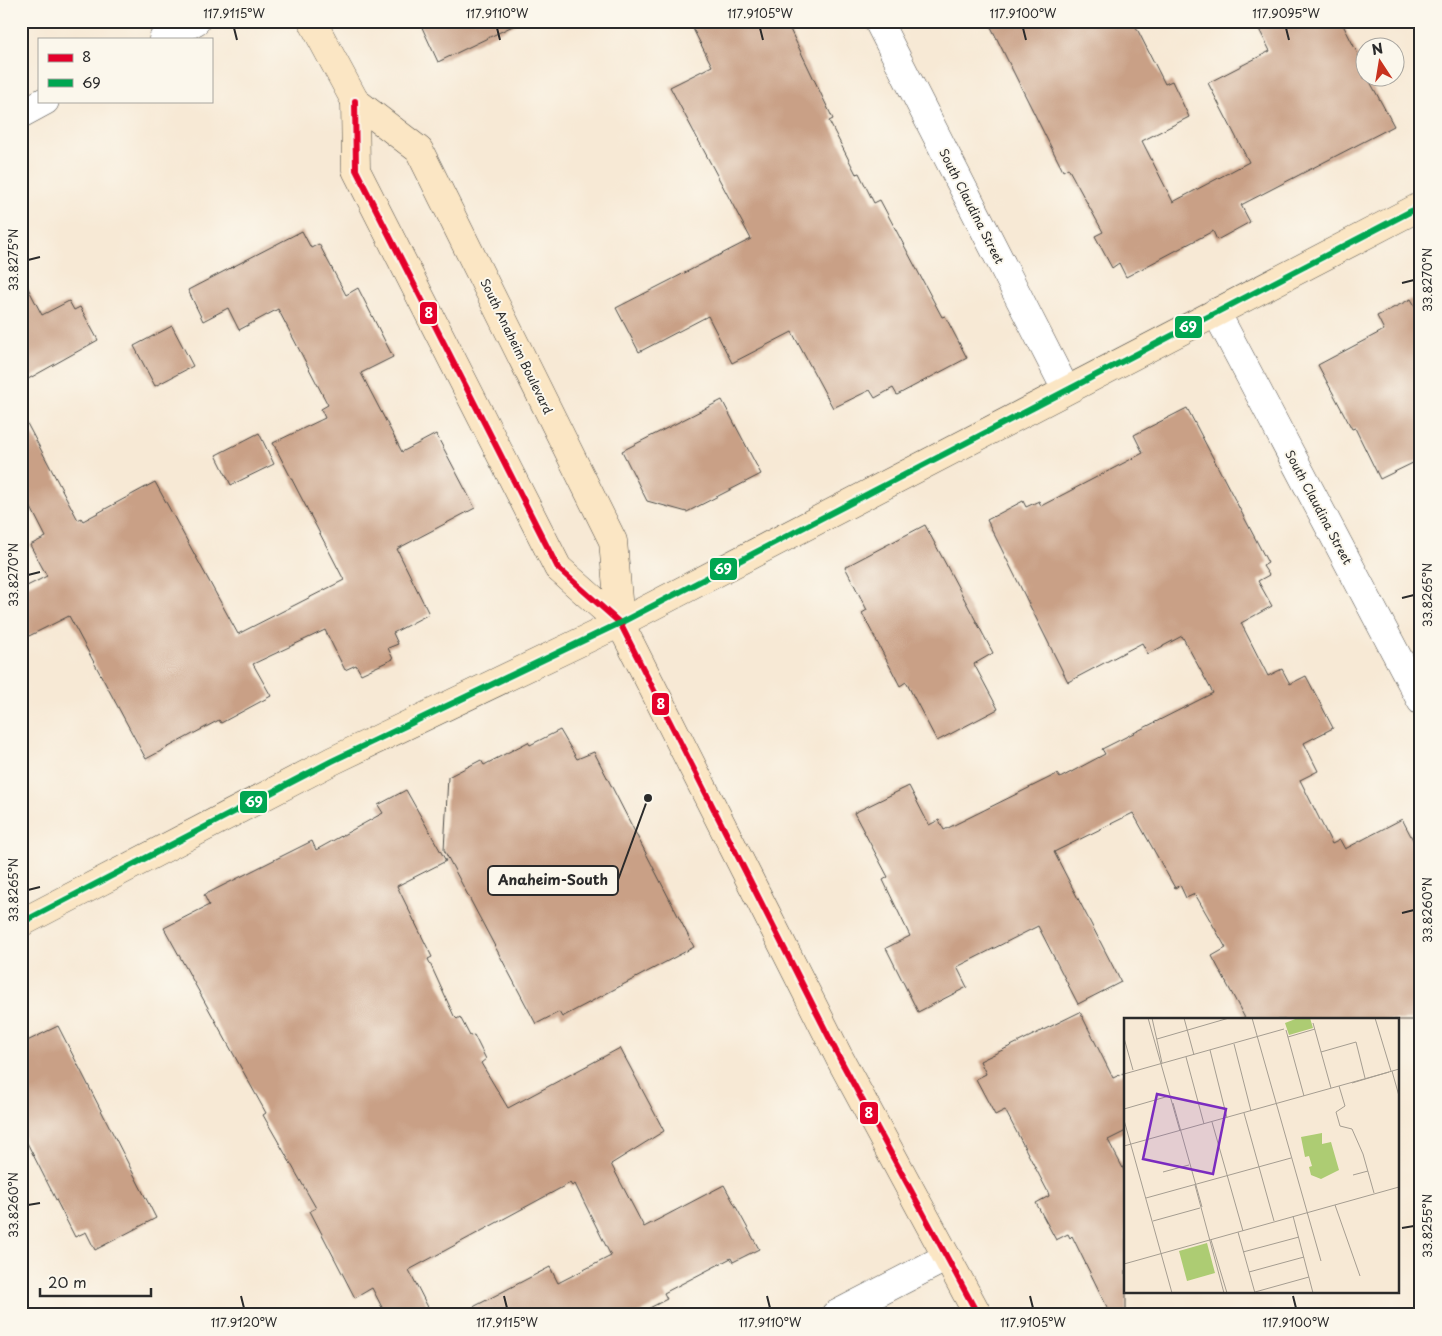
<svg xmlns="http://www.w3.org/2000/svg" width="1442" height="1336" font-family="'Playpen Sans',sans-serif">
<style>
.building{fill:#c9a086}
.lines{fill:none;stroke-linecap:round;stroke-linejoin:round}
.street-casing{stroke:#4a4844;stroke-width:29}
.secondary-casing{stroke:#4a4844;stroke-width:29}
.street{stroke:#fff;stroke-width:28}
.secondary{stroke:#fbe6c4;stroke-width:28}
.bus-1-casing{stroke:#fbf7ec;stroke-width:10}
.bus-2-casing{stroke:#fbf7ec;stroke-width:10}
.bus-1{stroke:#e4002b;stroke-width:6}
.bus-2{stroke:#00a651;stroke-width:6}
.ticks{fill:none;stroke:#2b2b2b;stroke-width:2}
.labels{text-anchor:middle;dominant-baseline:central;stroke-width:4;stroke-linejoin:round;paint-order:stroke}
.street-label{font-size:12px;fill:#2b2b2b;stroke:#fbf7ec}
.inset-road{fill:none;stroke:#a59d91;stroke-width:1}
.view{fill:#7b2cbf;fill-opacity:0.15;stroke:#7b2cbf;stroke-width:2.5}
.inset-edge{fill:none;stroke:#2b2b2b;stroke-width:2.5}
.leader{fill:none;stroke:#2b2b2b;stroke-width:2}
.callout-dot{fill:#2b2b2b;stroke:#fbf7ec;stroke-width:2}
.callout{fill:#fbf7ec;stroke:#2b2b2b;stroke-width:2}
.callout-label{font-size:14px;text-anchor:middle;font-weight:bold;fill:#2b2b2b}
.line-badge{stroke:#fbf7ec;stroke-width:2}
.badge-label{font-size:14px;text-anchor:middle;font-weight:bold;fill:#fff}
.neatline{fill:none;stroke:#2b2b2b;stroke-width:2}
.ticks-label{font-size:12px;text-anchor:middle;fill:#2b2b2b}
</style>
<rect width="100%" height="100%" fill="#fbf7ec"/>
<filter id="ink" filterUnits="userSpaceOnUse"><feTurbulence type="fractalNoise" baseFrequency=".02" numOctaves="2"/><feDisplacementMap in="SourceGraphic" scale="10" xChannelSelector="R" yChannelSelector="G"/><feConvolveMatrix kernelMatrix="1 2 1 2 8 2 1 2 1" color-interpolation-filters="sRGB"/></filter>
<filter id="wash" filterUnits="userSpaceOnUse"><feTurbulence type="fractalNoise" baseFrequency=".0096" numOctaves="4" result="noise"/><feDisplacementMap in="SourceGraphic" scale="20" xChannelSelector="R" yChannelSelector="G"/><feGaussianBlur stdDeviation="1.12" result="paint"/><feColorMatrix in="noise" values="0 0 0 0 0 0 0 0 0 0 0 0 0 0 0 0 0 1.4 0 .05"/><feComposite in="paint" operator="in"/></filter>
<g filter="url(#wash)">
<rect width="100%" height="100%" fill="#f7e9d5"/>
<g id="blocks">
<g class="building">
<path d="M419 21H523L438 62Z"/>
<path d="M689 21H786L833 119 829 121 856 174 859 173 874 203 880 200 942 317 945 316 967 358 897 395 893 388 875 398 870 390 833 408 792 332 732 363 708 316 639 352 616 308 751 239 670 87 712 66Z"/>
<path d="M988 21H1133L1165 84 1172 81 1189 117 1142 141 1173 202 1249 162 1208 83 1270 51 1255 21H1341L1364 66V78H1368L1394 126 1241 205 1250 222 1217 240 1213 231 1126 277 1119 263 1112 268 1095 236 1103 232 1068 168 1063 171Z"/>
<path d="M302 231 311 248 319 244 346 295 358 288 393 357 361 373 402 452 436 434 475 508 397 549 429 614 393 633 398 644 388 648 393 659 361 674 356 665 345 670 325 630 253 664 271 696 221 723 219 720 146 759 69 616 21 640V589L47 576 30 545 46 537 21 488V412L78 520 81 518 83 521 155 482 238 634 344 580 273 443 325 418 321 409 328 405 278 309 239 330 228 308 203 321 188 290Z"/>
<path d="M21 275 42 315 69 301 74 310 80 307 98 340 21 383Z"/>
<path d="M1411 299 1421 316V459L1380 479 1355 428 1352 429 1318 365 1384 330 1377 316Z"/>
<path d="M172 326 193 366 155 386 134 346Z"/>
<path d="M722 400 761 474 687 512 647 501 622 451Z"/>
<path d="M1187 408 1268 563 1263 566 1269 575 1258 581 1272 606 1241 623 1268 676 1282 669 1290 684 1306 676 1333 728 1304 743 1318 771 1300 780 1332 844 1340 840 1345 849 1402 819 1421 855V1020H1246L1212 956 1226 948 1195 894 1186 898 1180 885 1175 888 1133 813 1054 852 1121 982 1078 1004 1038 926 957 967 967 987 918 1012 886 948 910 936 883 880 888 877 854 813 909 786 929 825 939 820 944 830 1057 774 1060 778 1105 754 1102 749 1213 693 1182 636 1148 654 1142 643 1068 682 987 520 1023 501 1026 507 1039 501 1041 506 1143 453 1134 435Z"/>
<path d="M259 433 274 464 231 485 216 455Z"/>
<path d="M925 525 993 653 974 664 998 709 937 741 906 682 900 686 862 613 867 610 845 567Z"/>
<path d="M560 730 577 759 594 752 694 947 562 1017 559 1012 536 1024 444 850 448 777 481 760 484 765 528 742 530 745Z"/>
<path d="M406 790 446 861 397 886 432 957 428 959 454 1016 457 1019 460 1017 470 1036 474 1035 486 1059 481 1063 508 1108 620 1048 664 1131 611 1164 644 1227 724 1185 759 1249 733 1262 731 1258 664 1293 667 1299 636 1315H458L550 1267 558 1283 611 1256 575 1184 572 1186 570 1183 409 1270 432 1315H386L372 1288 355 1298 310 1211 316 1208 263 1115 266 1113 164 928 209 905 204 895 312 841 316 850 383 813 378 805Z"/>
<path d="M1080 1012 1113 1078 1126 1072V1131L1108 1140 1126 1174V1315H1111L1072 1236 1070 1238 1068 1234 1056 1240 1036 1203 1049 1196 1048 1192 1005 1110 995 1115 976 1079 986 1074 980 1061Z"/>
<path d="M58 1026 156 1218 95 1250 86 1232 75 1237 21 1131V1044Z"/>
</g>
</g>
</g>
<g filter="url(#ink)">
<use href="#blocks" fill-opacity="0" stroke="#4a4844" stroke-width="1"/>
<g class="lines">
<g class="street-casing">
<g id="street">
<path d="M878 21 1066 390"/>
<path d="M163 39 196 21"/>
<path d="M21 114 45 101"/>
<path d="M1216 312 1421 701"/>
<path d="M835 1315 947 1257"/>
</g>
</g>
<g class="secondary-casing">
<g id="secondary">
<path d="M312 21 355 101 419 150 613 541 620 623"/>
<path d="M355 101 356 170 558 568 620 623 839 1057 978 1315"/>
<path d="M21 923 332 761 620 623 1421 206"/>
</g>
</g>
<use href="#street" class="street"/>
<use href="#secondary" class="secondary"/>
<g class="bus-1-casing">
<path id="bus-1" d="M355 101 356 170 558 568 620 623 839 1057 978 1315"/>
</g>
<g class="bus-2-casing">
<path id="bus-2" d="M21 923 332 761 620 623 1421 206"/>
</g>
<use href="#bus-1" class="bus-1"/>
<use href="#bus-2" class="bus-2"/>
</g>
</g>
<path class="ticks" d="M234 28 237 40M497 28 500 40M760 28 763 40M1023 28 1026 40M1286 28 1289 40M28 260 40 257M1402 283 1414 280M28 575 40 572M1402 598 1414 595M28 890 40 887M1402 913 1414 910M28 1205 40 1203M1402 1228 1414 1226M241 1296 244 1308M504 1296 507 1308M767 1296 770 1308M1030 1296 1033 1308M1293 1296 1296 1308"/>
<g class="labels">
<g class="street-label">
<text transform="translate(972 206) rotate(63)">South Claudina Street</text>
<text transform="translate(517 346) rotate(64)">South Anaheim Boulevard</text>
<text transform="translate(1319 507) rotate(62)">South Claudina Street</text>
</g>
</g>
<g transform="translate(1124 1018)">
<rect width="275" height="275" fill="#f7e9d5"/>
<path d="M174 0H186L189 10 165 17 161 5ZM198 115V126L207 124 215 152 197 161 187 157 185 149 188 148 185 138 181 139 177 119ZM83 225 91 255 63 263 55 233Z" fill="#adcc73"/>
<path class="inset-road" d="M24 0 56 113M28 0 38 45M60 0 70 37M128 0 197 243M251 0 267 53M189 5 207 70M162 12 180 78M164 19 191 11M0 20 9 52M33 21 105 0M110 26 127 93M86 32 103 100M197 34 232 24 241 60M62 39 80 106M268 53 275 78M0 56 160 11M228 65 275 51M215 68 221 88 212 94 216 108 228 111 239 136 250 175M49 85 78 189M0 91 45 78M120 95 150 203M0 102 48 275M88 104 119 213M0 128 265 54M39 154 65 147M229 157 244 153M71 167 100 275M22 180 167 140M211 187 236 258M169 198 189 275M29 203 76 190M114 214 131 275M87 222 103 275M119 234 175 219M0 246 275 169M125 254 180 239M131 274 185 259"/>
<path class="view" d="M33 76 102 91 89 156 19 141Z"/>
<rect width="275" height="275" class="inset-edge"/>
</g>
<path class="leader" d="M648 798L618 880"/>
<circle class="callout-dot" cx="648" cy="798" r="5"/>
<rect class="callout" x="488" y="866" width="130" height="29" rx="5"/>
<g class="callout-label">
<text x="553" y="885">Anaheim-South</text>
</g>
<g class="line-badge">
<rect x="419" y="301" width="19" height="24" rx="5" fill="#e4002b"/>
<rect x="1174" y="315" width="29" height="24" rx="5" fill="#00a651"/>
<rect x="709" y="557" width="29" height="24" rx="5" fill="#00a651"/>
<rect x="651" y="692" width="19" height="24" rx="5" fill="#e4002b"/>
<rect x="239" y="790" width="29" height="24" rx="5" fill="#00a651"/>
<rect x="859" y="1101" width="20" height="24" rx="5" fill="#e4002b"/>
</g>
<g class="badge-label">
<text x="429" y="318">8</text>
<text x="1188" y="332">69</text>
<text x="723" y="574">69</text>
<text x="661" y="709">8</text>
<text x="254" y="807">69</text>
<text x="869" y="1118">8</text>
</g>
<rect width="1442" height="1336" fill="none" stroke="#fbf7ec" stroke-width="55"/>
<rect x="38" y="38" width="175" height="65" fill="#fbf7ec" stroke="#a8a59f"/>
<rect x="48" y="54" width="25" height="8" fill="#e4002b" stroke="#a8a59f"/>
<text x="82" y="62" font-size="15" fill="#2b2b2b">8</text>
<rect x="48" y="79" width="25" height="8" fill="#00a651" stroke="#a8a59f"/>
<text x="82" y="88" font-size="15" fill="#2b2b2b">69</text>
<g transform="translate(1380 62) rotate(348)"><circle r="24" fill="#fbf7ec" stroke="#a8a59f"/>
<path d="M0-4L9 19L0 12L-9 19Z" fill="#c8321e"/>
<text y="-8" font-size="14" font-weight="bold" text-anchor="middle" fill="#2b2b2b">N</text>
</g>
<path d="M40 1288v8h111v-8" fill="none" stroke="#2b2b2b" stroke-width="2.5"/>
<text x="48" y="1288" font-size="15" fill="#2b2b2b" stroke="#fbf7ec" stroke-width="4" paint-order="stroke">20 m</text>
<rect x="28" y="28" width="1386" height="1280" class="neatline"/>
<g class="ticks-label">
<text x="234" y="18">117.9115°W</text>
<text x="497" y="18">117.9110°W</text>
<text x="760" y="18">117.9105°W</text>
<text x="1023" y="18">117.9100°W</text>
<text x="1286" y="18">117.9095°W</text>
<text transform="translate(14 260) rotate(-90)" y="4">33.8275°N</text>
<text transform="translate(1428 280) rotate(-90)" y="4">33.8270°N</text>
<text transform="translate(14 575) rotate(-90)" y="4">33.8270°N</text>
<text transform="translate(1428 595) rotate(-90)" y="4">33.8265°N</text>
<text transform="translate(14 890) rotate(-90)" y="4">33.8265°N</text>
<text transform="translate(1428 910) rotate(-90)" y="4">33.8260°N</text>
<text transform="translate(14 1205) rotate(-90)" y="4">33.8260°N</text>
<text transform="translate(1428 1226) rotate(-90)" y="4">33.8255°N</text>
<text x="244" y="1327">117.9120°W</text>
<text x="507" y="1327">117.9115°W</text>
<text x="770" y="1327">117.9110°W</text>
<text x="1033" y="1327">117.9105°W</text>
<text x="1296" y="1327">117.9100°W</text>
</g>
</svg>
